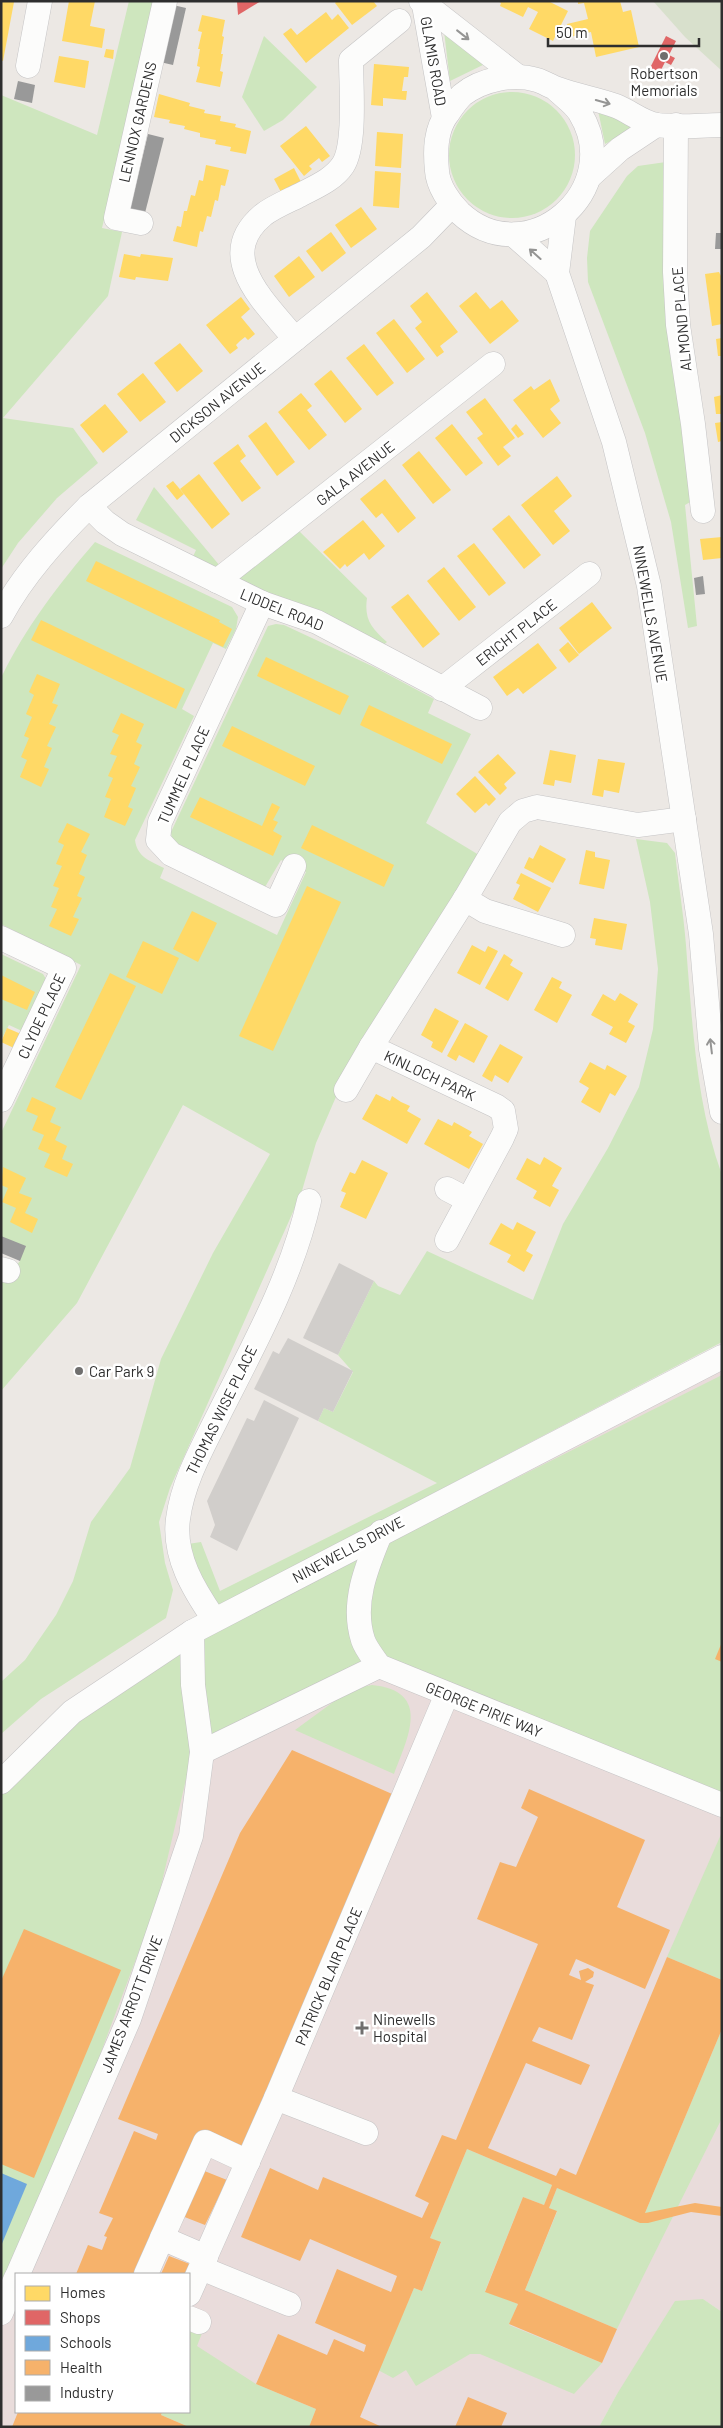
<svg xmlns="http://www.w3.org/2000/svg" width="723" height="2428" font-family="Barlow,sans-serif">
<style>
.medical{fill:#e9dcdb;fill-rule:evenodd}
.green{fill:#cee6be}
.cemetery{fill:#d8e0cc}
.homes{fill:#ffd966}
.shops{fill:#e06666}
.schools{fill:#6fa8dc}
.health{fill:#f6b26b}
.industry{fill:#999}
.building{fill:#d1cecb}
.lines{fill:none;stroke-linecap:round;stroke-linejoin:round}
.minor-casing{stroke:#c5c4c5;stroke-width:25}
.minor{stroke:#fcfcfb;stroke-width:24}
.oneway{stroke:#959594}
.poi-dot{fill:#706f6e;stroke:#fff;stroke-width:2}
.labels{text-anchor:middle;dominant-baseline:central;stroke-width:5;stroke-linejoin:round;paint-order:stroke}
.street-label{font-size:15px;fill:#2e2e2e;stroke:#fff}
.poi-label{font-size:15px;fill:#2e2e2e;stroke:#fff;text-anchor:start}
</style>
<rect width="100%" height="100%" fill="#ece8e4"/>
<path class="medical" d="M722 1349V2312L703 2299 617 2394 599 2427H1V1782L72 1712ZM16 2274H189V2412H16Z"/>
<g class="green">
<path d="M129 1H156L102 228 122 232 108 296 3 418 73 428 98 463 57 498 18 543 1 569V95L97 135Z"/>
<path d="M443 23 487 63 450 81Z"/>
<path d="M264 36 317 87 283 120 264 131 242 97Z"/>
<circle cx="512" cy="155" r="63"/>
<path d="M598 110 635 128 605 144Z"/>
<path d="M666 162 692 501 685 505 697 626 688 628 671 522 645 433 588 282 587 258 590 231 627 176 638 166Z"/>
<path d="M154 487 220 566 210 570 191 561 196 550 136 520Z"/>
<path d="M297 529 367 598C364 619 371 628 387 642L381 647 242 587 239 574Z"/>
<path d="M95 542 232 607 238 617 236 629 226 649 213 643 182 709 194 716 135 840C137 857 150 861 164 868L160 878 277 935 306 872 281 860 265 887 172 841 171 832 268 626 276 624 284 625 374 667 434 699 428 713 471 734 426 823 479 855 342 1083 316 1143 301 1194 170 1488 159 1522 165 1563 173 1590 166 1618 41 1699 1 1734V1682L25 1660 56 1615 73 1581 91 1522 130 1468 161 1359 213 1253 270 1154 183 1105 77 1303 1 1391V1284L20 1261 1 1236V1133L81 965 1 924V678C25 628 59 584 95 542Z"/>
<path d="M636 839 667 843 675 853C679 888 685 923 687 959 693 1032 697 1106 722 1175V1342L216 1607 199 1585 188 1544 201 1542 220 1591 437 1483 318 1421 324 1408 333 1412 353 1372 338 1355 374 1281 378 1286 400 1295 427 1251 533 1300 563 1224 608 1148 639 1087 653 1029 658 969 650 902Z"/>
<path d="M1 954 43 974 46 979 22 1031 9 1025 1 1040Z"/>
<path d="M722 1375V1801L384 1658 191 1758 157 1903 68 2140 1 2290V1790L77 1715 203 1635Z"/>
<path d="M372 1685C432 1691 408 1737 394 1774L295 1730 351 1689Z"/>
<path d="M722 1832V1980L667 1957Z"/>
<path d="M722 2029 721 2120 617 2329 525 2290 557 2212 549 2208 557 2188 645 2213Z"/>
<path d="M467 2149 552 2185 544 2205 523 2197 485 2291 518 2304 509 2325 602 2363 574 2394 480 2354H470L416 2386 406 2370 393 2378 378 2370 414 2288 422 2291 441 2243 430 2238Z"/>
<path d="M703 2299 722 2312V2427H599L617 2394 675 2301Z"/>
<path d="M189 2322 204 2328 197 2346 256 2384 316 2409 309 2427H189L161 2415 162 2412H189Z"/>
</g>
<path class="cemetery" d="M653 1H722V71L685 37Z"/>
<g class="homes">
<path d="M1 1 14 2 3 61 1 60Z"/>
<path d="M69 1H95L90 26 105 29 102 48 62 41Z"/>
<path d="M337 1H373L377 6 352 25 335 3Z"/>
<path d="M498 1H548L568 11 553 41 529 29 538 12 528 7 523 17 500 6 501 3Z"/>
<path d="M578 1H620L623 12 631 10 639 47 596 57 591 32 570 37 567 24 588 19 584 3 578 4Z"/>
<path d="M326 12 332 20 338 14 349 28 306 63 283 34 291 28 297 35Z"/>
<path d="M202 15 225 20 222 36 224 37 221 54H223L220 71 223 72 220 87 196 82 200 67 197 66 200 49H198L202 32 198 31Z"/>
<path d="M106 49 114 50 113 59 104 57Z"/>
<path d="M59 56 89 61 85 88 54 82Z"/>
<path d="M374 64 409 67 408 77H404L402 91H407L406 100 383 98V106L371 105Z"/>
<path d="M159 94 190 103 189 106 205 110 204 113 221 116 220 121 236 124 235 127 251 131 246 154 230 151 231 147 215 144 216 140 200 137V133L184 129 185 126 169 123 170 120 154 117Z"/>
<path d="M306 126 330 156 322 162 319 158 309 166 312 169 304 176 280 146Z"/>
<path d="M377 132 403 134 401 168 375 166Z"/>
<path d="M206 165 229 170 225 186 221 185 218 201 215 200 211 217 207 216 203 232 200 231 197 247 173 241 177 226 181 227 184 211H187L191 195 195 196 199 180 203 181Z"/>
<path d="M294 168 302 184 282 194 274 179Z"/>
<path d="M375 171 401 173 399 208 373 206Z"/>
<path d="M361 207 377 229 351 248 335 225Z"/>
<path d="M331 232 346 253 322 272 306 251Z"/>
<path d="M124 254 140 257 141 254 173 258 168 281 136 277 135 280 119 277Z"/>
<path d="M299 256 315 277 289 297 274 276Z"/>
<path d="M719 272 722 278V324L712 326 705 274Z"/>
<path d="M427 292 458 332 440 346 444 352 437 357 415 328 422 322 410 306Z"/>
<path d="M476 292 490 309 502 300 519 321 490 344 459 306Z"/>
<path d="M241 297 250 309 241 317 255 334 248 340 245 337 240 341 236 345 238 348 230 354 206 325Z"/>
<path d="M394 319 425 359 407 373 376 333Z"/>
<path d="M722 338V356H718L716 339Z"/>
<path d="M180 343 203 371 177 392 154 363Z"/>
<path d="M364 344 394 383 377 396 346 358Z"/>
<path d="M331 370 362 409 345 423 314 384Z"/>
<path d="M143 373 166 402 140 422 117 394Z"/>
<path d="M550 379 560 401 550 409 561 423 543 438 513 400 531 386 534 390Z"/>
<path d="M301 393 312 406 307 410 327 435 309 450 278 412Z"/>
<path d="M722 395V414H716L714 397Z"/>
<path d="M485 398 515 438 503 447 511 456 498 466 477 438 483 434 466 412Z"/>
<path d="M105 404 128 432 103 453 80 425Z"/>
<path d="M266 422 295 462 277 476 248 436Z"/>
<path d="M722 422V441L718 442 715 423Z"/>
<path d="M452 424 483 463 466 476 435 438Z"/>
<path d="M516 424 524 434 518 438 511 429Z"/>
<path d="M238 444 246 456 240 461 261 488 242 502 213 463Z"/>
<path d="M419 451 451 490 433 504 402 465Z"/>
<path d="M199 474 230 514 212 529 180 489Z"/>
<path d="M557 476 572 496 554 511 570 531 553 545 521 505Z"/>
<path d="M385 479 416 518 398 533 382 513 376 518 360 499Z"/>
<path d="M173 481 184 494 177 500 166 486Z"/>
<path d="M509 515 541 555 524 569 492 529Z"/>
<path d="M363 520 385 546 369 560 364 553 347 567 345 564 340 569 323 552Z"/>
<path d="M722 537V558L703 560 700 539Z"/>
<path d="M474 543 506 583 489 596 457 556Z"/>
<path d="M96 561 220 620 219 622 232 629 223 647 86 581Z"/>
<path d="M444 567 476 607 459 621 427 581Z"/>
<path d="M408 594 440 634 423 648 391 607Z"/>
<path d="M592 602 612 628 579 654 559 628Z"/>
<path d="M41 620 185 689 176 709 31 640Z"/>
<path d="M568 642 579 655 569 663 559 650Z"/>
<path d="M538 643 557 668 523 694 518 688 507 696 493 677Z"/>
<path d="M266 657 349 696 340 715 257 676Z"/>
<path d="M37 674 60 684 52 703 58 705 49 724 56 727 47 746 52 748 44 767 49 769 41 787 20 777 27 760 21 757 29 738 24 736 32 717 26 714 34 695 29 692Z"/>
<path d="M369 705 452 744 442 764 360 725Z"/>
<path d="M121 713 144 724 136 742 142 745 134 764 140 767 131 786 136 788 128 807 133 809 125 826 104 817 111 799 105 797 113 778 108 776 117 756 110 754 119 735 112 732Z"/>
<path d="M232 726 315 766 305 786 222 746Z"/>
<path d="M550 750 576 755 571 783 555 780 554 786 543 784Z"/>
<path d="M498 754 516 773 504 784 507 788 500 795 478 772Z"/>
<path d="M598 759 625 763 619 793 604 790 603 797 592 795Z"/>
<path d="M475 776 496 799 489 806 486 803 475 813 456 794Z"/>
<path d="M200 797 262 826 272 803 280 807 273 820 278 822 273 831 282 836 273 856 190 817Z"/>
<path d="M67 823 90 834 81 852 87 855 79 874 85 877 77 896 82 898 73 917 79 919 71 936 49 926 57 909 51 907 59 888 53 886 62 866 56 864 64 845 58 842Z"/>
<path d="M312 825 394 865 384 887 301 848Z"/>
<path d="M540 845 566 859 553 883 524 868 529 857 533 859Z"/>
<path d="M586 850 595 852V857L610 860 604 889 579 884Z"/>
<path d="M521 873 551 888 538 912 513 899 520 885 516 883Z"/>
<path d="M307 886 341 902 273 1051 239 1036Z"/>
<path d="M192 911 217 923 198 962 173 949Z"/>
<path d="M594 918 627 924 622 950 595 945 596 939 590 938Z"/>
<path d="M143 941 179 958 162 994 126 977Z"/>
<path d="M472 945 485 952 488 946 498 951 480 985 457 973Z"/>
<path d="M504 954 513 960 510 965 523 973 508 1001 485 988Z"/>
<path d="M110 973 136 986 81 1100 55 1087Z"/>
<path d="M1 975 35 992 27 1010 1 999Z"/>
<path d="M552 977 562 982 559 988 572 995 557 1023 534 1010Z"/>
<path d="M620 993 638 1004 628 1022 635 1026 626 1043 609 1034 613 1027 591 1015 603 994 615 1001Z"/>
<path d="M435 1008 459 1021 442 1053 431 1047 433 1042 421 1035Z"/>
<path d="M465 1023 488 1036 474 1063 459 1055 456 1061 447 1056Z"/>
<path d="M7 1028 21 1034 14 1048 1 1042Z"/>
<path d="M500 1044 523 1057 508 1083 495 1075 492 1082 482 1076Z"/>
<path d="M590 1062 605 1070 607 1065 627 1076 615 1096 610 1093 600 1113 581 1102 589 1088 579 1082Z"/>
<path d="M376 1094 390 1101 392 1096 401 1102 410 1106 407 1111 421 1119 407 1144 362 1119Z"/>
<path d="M32 1097 56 1108 50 1122 61 1127 55 1140 67 1146 62 1159 73 1164 67 1177 44 1167 50 1154 38 1149 44 1135 32 1130 38 1116 26 1111Z"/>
<path d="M438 1119 452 1126 454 1122 472 1132 469 1136 483 1144 469 1169 424 1144Z"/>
<path d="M544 1157 562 1168 552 1186 559 1190 550 1207 533 1198 537 1191 516 1179 527 1158 540 1165Z"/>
<path d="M362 1160 388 1173 366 1219 340 1207 346 1193 341 1191 350 1172 355 1174Z"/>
<path d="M3 1167 26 1178 19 1193 32 1198 25 1213 38 1219 32 1233 10 1222 16 1208 2 1202 8 1188 1 1185Z"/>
<path d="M517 1222 536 1232 526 1251 533 1255 524 1272 507 1262 511 1255 489 1244 501 1223 513 1230Z"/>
</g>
<g class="shops">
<path d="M237 1H261L238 15Z"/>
<path d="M666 36 676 41 669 55 675 58 671 65 665 62 658 76 649 70Z"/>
</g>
<path class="schools" d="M1 2173 27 2184 1 2246Z"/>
<g class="health">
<path d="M722 1642V1662L715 1659Z"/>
<path d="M292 1750 399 1797 249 2164 212 2150 202 2170 227 2180 205 2225 182 2216 150 2274H76L88 2245 102 2250 107 2237 104 2236 113 2218 99 2213 134 2131 156 2140 158 2134 118 2119 240 1833Z"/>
<path d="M529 1789 645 1840 617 1907 670 1930 645 1989 576 1959 569 1975 581 1980 579 1971 588 1968 594 1972 593 1977 585 1982 594 1985 572 2040 539 2027 532 2041 590 2065 581 2085 526 2063 488 2148 556 2176 560 2168 576 2175 667 1957 722 1980V2029L645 2213 695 2203 722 2207V2216L691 2212 648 2223H640L557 2188 549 2208 557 2211 525 2290 617 2329 602 2363 509 2324 518 2304 485 2292 523 2197 544 2205 552 2185 467 2149 430 2238 441 2242 422 2291 414 2288 360 2417 382 2427H309L316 2409 256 2384 278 2334 327 2355 334 2339 364 2352 366 2345 315 2323 337 2269 391 2292 397 2276 310 2239 300 2261 241 2237 270 2168 318 2190 323 2177 422 2218 429 2203 415 2196 442 2135 456 2140 538 1944 477 1919 500 1862 516 1867 538 1817 521 1808Z"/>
<path d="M24 1929 121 1970 34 2178 1 2164V1981Z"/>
<path d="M169 2256 195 2266 189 2274H161Z"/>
<path d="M468 2397 507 2413 501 2427H455Z"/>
<path d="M18 2412H162L161 2415 189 2427H12Z"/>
</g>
<g class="industry">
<path d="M173 5 186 8 173 65 160 62Z"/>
<path d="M18 81 35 85 32 103 14 99Z"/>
<path d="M148 134 164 138 145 213 130 209Z"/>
<path d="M716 233H722V249H715Z"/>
<path d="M703 576 705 594 696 595 694 578Z"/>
<path d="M1 1236 26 1246 20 1261 1 1253Z"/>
</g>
<g class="building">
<path d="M339 1263 374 1281 338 1355 303 1338Z"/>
<path d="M288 1338 353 1371 333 1412 324 1408 318 1421 254 1389 273 1351 279 1354Z"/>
<path d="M264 1400 299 1418 237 1551 210 1537 215 1525 207 1501 247 1418 254 1421Z"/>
</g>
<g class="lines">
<g class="minor-casing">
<g id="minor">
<path d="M421 1 517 76"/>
<path d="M424 5 444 118"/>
<path d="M28 66 40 1"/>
<path d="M556 89C563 96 575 104 580 113 627 190 527 275 460 213 449 202 438 186 437 171 435 151 435 129 448 113 452 107 457 100 462 95 482 79 513 73 537 80 544 82 551 87 558 89 577 96 597 99 616 106 629 111 643 123 657 125 678 128 701 125 722 125"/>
<path d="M676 125 675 272 678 325 693 424 703 511"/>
<path d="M589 177 620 149 656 125"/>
<path d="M564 216 557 273 614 442 649 586 701 934 711 1049 722 1112"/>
<path d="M141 223 116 218 165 1"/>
<path d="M514 235 557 273"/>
<path d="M295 339C266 303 213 257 263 215 273 207 288 201 300 195 315 187 333 180 343 165 356 145 351 85 351 60L399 21"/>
<path d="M89 506 105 522 122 534 262 603 317 622 480 708"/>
<path d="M217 581 493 364"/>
<path d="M262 603 160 822 158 840 171 854 276 905 294 866"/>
<path d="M1 616C23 575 56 539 89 506L421 237 452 205"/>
<path d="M442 689 589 574"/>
<path d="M465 899 485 911 563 935"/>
<path d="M1 938 64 968 1 1100"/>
<path d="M346 1090 371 1047"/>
<path d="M447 1189 468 1200"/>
<path d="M447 1240 502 1138 506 1129 503 1111 496 1106 371 1047 465 899 510 822 523 811 537 807 638 825 684 819"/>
<path d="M1 1269 8 1271"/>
<path d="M381 1532C367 1566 351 1603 363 1640 366 1649 374 1658 379 1666L722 1805"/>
<path d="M214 1619C194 1590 173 1556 178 1519 183 1480 204 1445 221 1410 255 1343 292 1276 309 1201"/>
<path d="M202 1752 379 1666"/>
<path d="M1 1782 72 1712 192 1632 722 1357"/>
<path d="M276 2098 366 2133"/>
<path d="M162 2238 205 2142 248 2162"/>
<path d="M201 2268 289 2304"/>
<path d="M18 2274 129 2019 191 1836 202 1752 193 1685 192 1632"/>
<path d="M146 2274 162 2238 206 2257"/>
<path d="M189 2294 276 2098 447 1694"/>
<path d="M1 2313 16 2278"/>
<path d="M189 2318 199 2322"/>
</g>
</g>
<use href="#minor" class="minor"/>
</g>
<defs><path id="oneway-shaft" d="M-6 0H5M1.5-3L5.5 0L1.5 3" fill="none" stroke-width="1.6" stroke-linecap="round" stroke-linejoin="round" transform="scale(1.25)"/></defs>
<g class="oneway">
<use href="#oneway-shaft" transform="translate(463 35) rotate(38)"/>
<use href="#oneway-shaft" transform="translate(603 102) rotate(16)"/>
<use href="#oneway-shaft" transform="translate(535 254) rotate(-138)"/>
<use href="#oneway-shaft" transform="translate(711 1046) rotate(-97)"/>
</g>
<g class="poi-dot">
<circle cx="664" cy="56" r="5"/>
<circle cx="79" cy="1371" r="5"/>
<path d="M359.5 2020.5h5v5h5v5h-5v5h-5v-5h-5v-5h5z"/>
</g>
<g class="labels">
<g class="street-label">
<text transform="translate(434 61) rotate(80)">GLAMIS ROAD</text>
<text transform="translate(137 122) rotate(-77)">LENNOX GARDENS</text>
<text transform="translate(681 319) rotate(-95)">ALMOND PLACE</text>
<text transform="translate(217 402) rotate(-39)">DICKSON AVENUE</text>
<text transform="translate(355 473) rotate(-38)">GALA AVENUE</text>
<text transform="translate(282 609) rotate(22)">LIDDEL ROAD</text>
<text transform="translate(651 614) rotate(80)">NINEWELLS AVENUE</text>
<text transform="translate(516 632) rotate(-38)">ERICHT PLACE</text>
<text transform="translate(183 775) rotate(-66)">TUMMEL PLACE</text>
<text transform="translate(41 1016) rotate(-65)">CLYDE PLACE</text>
<text transform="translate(430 1075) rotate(25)">KINLOCH PARK</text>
<text transform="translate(221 1410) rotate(-64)">THOMAS WISE PLACE</text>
<text transform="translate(348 1549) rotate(-28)">NINEWELLS DRIVE</text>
<text transform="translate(484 1709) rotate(22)">GEORGE PIRIE WAY</text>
<text transform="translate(328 1976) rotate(-67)">PATRICK BLAIR PLACE</text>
<text transform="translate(131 2004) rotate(-69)">JAMES ARROTT DRIVE</text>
</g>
<g class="poi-label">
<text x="664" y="73" text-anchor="middle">Robertson<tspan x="664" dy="17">Memorials</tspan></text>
<text x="89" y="1371">Car Park 9</text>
<text x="373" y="2019">Ninewells<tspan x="373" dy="17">Hospital</tspan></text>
</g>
</g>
<rect width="723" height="2428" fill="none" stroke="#2e2e2e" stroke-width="5"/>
<rect x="15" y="2273" width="175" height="140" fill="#ffffff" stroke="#ababab"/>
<rect x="25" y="2286" width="25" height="15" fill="#ffd966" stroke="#ababab"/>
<text x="60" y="2298" font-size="15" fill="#2e2e2e">Homes</text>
<rect x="25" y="2310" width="25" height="15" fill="#e06666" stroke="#ababab"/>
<text x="60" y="2323" font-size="15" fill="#2e2e2e">Shops</text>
<rect x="25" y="2336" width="25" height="15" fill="#6fa8dc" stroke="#ababab"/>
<text x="60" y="2348" font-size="15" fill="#2e2e2e">Schools</text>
<rect x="25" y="2360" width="25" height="15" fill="#f6b26b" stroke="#ababab"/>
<text x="60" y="2373" font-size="15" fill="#2e2e2e">Health</text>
<rect x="25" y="2386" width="25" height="15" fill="#999999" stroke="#ababab"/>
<text x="60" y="2398" font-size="15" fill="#2e2e2e">Industry</text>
<path d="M548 38v8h151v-8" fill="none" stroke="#2e2e2e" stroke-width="2.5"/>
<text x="556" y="38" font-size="15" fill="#2e2e2e" stroke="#ffffff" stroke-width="4" paint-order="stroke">50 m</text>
</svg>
